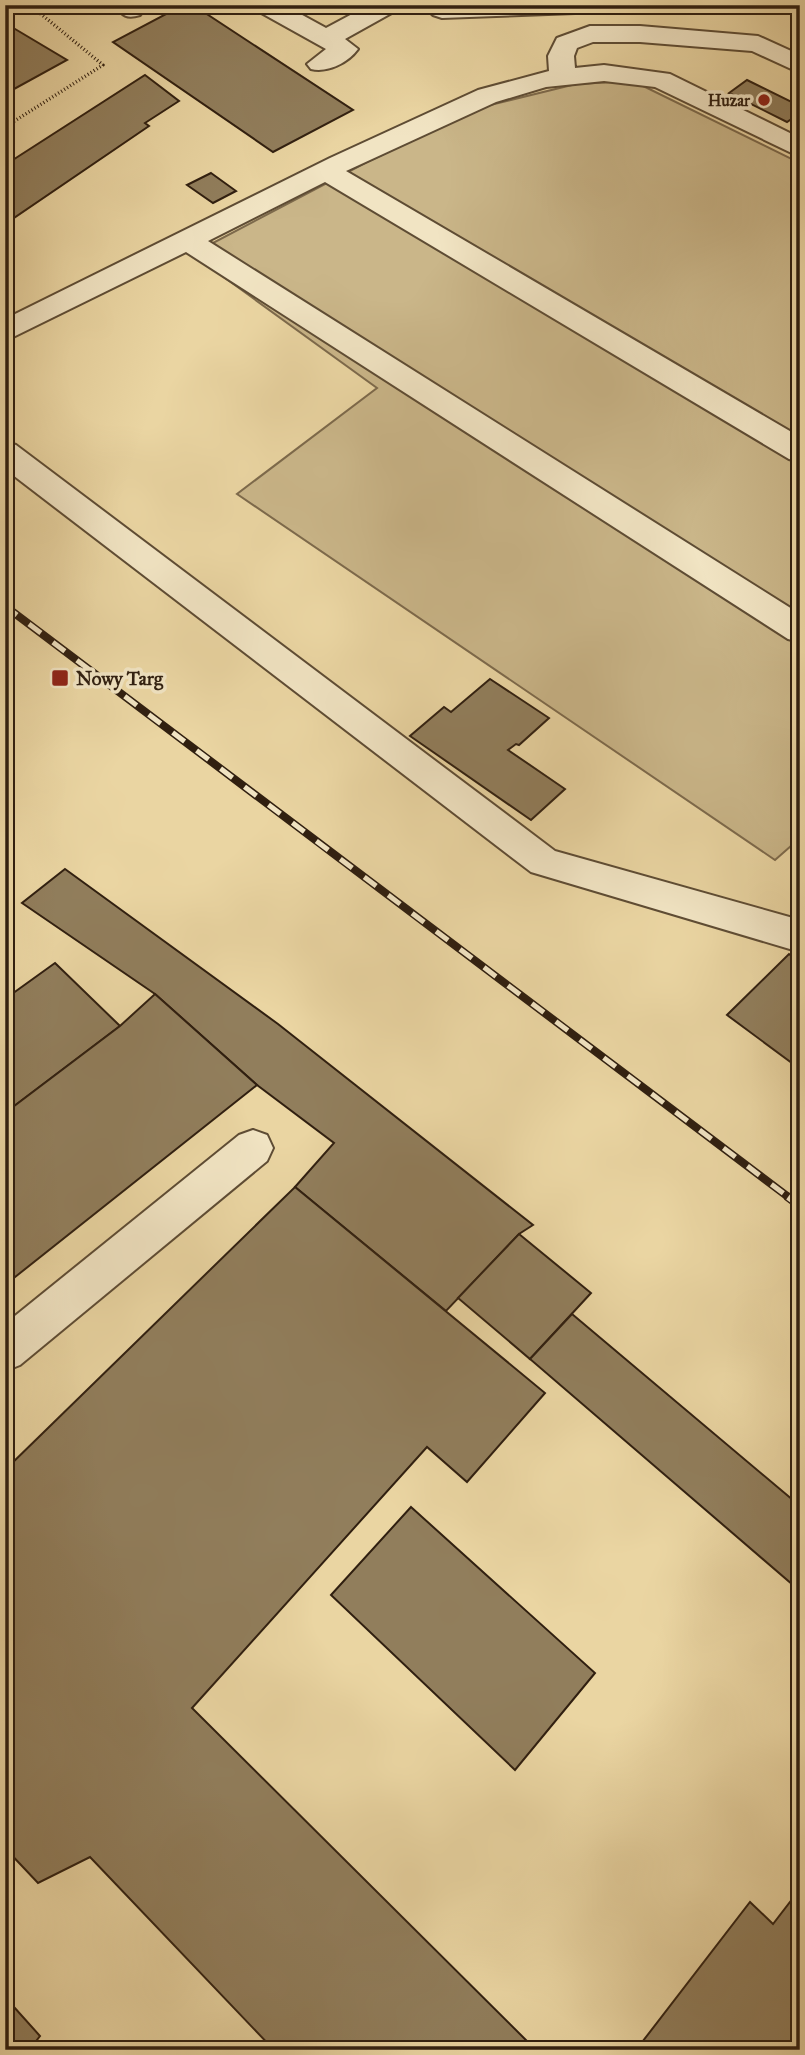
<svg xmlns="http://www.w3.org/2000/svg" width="805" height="2055" font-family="'IM FELL Great Primer',serif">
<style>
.green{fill:#cab689;stroke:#7d6a4c;stroke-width:2}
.building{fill:#917e5c;stroke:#301f10;stroke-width:2}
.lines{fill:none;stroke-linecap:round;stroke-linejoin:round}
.minor-casing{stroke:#5e4c34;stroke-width:4}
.path{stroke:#301f10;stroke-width:3.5;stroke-dasharray:1 2.5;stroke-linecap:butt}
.minor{fill:#f1e4c3;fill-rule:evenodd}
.rail-far1-casing{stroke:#301f10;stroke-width:8}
.rail-casing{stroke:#301f10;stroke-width:9}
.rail-far1{stroke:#f1e4c3;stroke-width:5;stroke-dasharray:15;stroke-linecap:butt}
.rail{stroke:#f1e4c3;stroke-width:6;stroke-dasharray:19;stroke-linecap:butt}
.poi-dot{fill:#8f2418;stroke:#f1e4c3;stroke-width:2.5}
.labels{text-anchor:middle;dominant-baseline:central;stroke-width:7;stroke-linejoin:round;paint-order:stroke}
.far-poi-label{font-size:16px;font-weight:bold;fill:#301f10;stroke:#f1e4c3;text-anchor:end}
.poi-label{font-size:19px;font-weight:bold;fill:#301f10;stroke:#f1e4c3;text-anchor:start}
</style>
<rect width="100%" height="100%" fill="#ead5a2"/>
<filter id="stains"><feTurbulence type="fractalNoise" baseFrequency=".00286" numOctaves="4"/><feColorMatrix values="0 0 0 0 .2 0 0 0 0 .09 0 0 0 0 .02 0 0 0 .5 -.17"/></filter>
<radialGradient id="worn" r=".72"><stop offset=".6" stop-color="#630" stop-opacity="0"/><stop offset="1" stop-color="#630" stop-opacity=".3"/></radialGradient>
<path class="green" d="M633 81 800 163V838L775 860 237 494 377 388 192 254 367 162 482 107 576 84Z"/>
<g class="building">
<path d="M183 5H193L353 110 273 152 113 42Z"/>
<path d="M5 23 67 60 5 94Z"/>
<path d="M145 75 179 101 145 123 149 126 5 224V165Z"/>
<path d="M747 80 800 106V113L787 122 729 93Z"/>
<path d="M211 173 236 191 213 203 187 185Z"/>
<path d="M490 679 549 718 519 745 516 744 508 750 565 789 531 820 410 736 444 707 451 712Z"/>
<path d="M65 869 278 1024 533 1225 519 1234 446 1311 295 1187 334 1143 257 1085 155 994 22 903Z"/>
<path d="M789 954 800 962V1069L727 1015Z"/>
<path d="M55 963 120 1026 5 1113V999Z"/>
<path d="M155 994 257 1085 5 1285V1113L120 1026Z"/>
<path d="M295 1187 545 1393 467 1482 427 1447 192 1708 536 2050H274L90 1857 38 1883 5 1848V1470Z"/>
<path d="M519 1234 591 1293 530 1359 458 1298Z"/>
<path d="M572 1314 800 1506V1591L530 1359Z"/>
<path d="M411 1507 595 1673 515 1770 331 1595Z"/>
<path d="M800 1889V2050H636L750 1902 773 1924Z"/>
<path d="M5 1997 40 2036 29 2050H5Z"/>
</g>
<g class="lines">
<g class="minor-casing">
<g id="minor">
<path d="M115 5H140L144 10 140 15C127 19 122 16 115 5Z"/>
<path d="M253 5H284L326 28 369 5H400L397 10 345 39 358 49C348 63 327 73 311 69L307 64 326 49 256 10Z"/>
<path d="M422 5H587L584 10 575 13 442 18 433 15Z"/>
<path d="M590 26H640L758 36 800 55V73L752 51 640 42H593L577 48 574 56 575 68 604 65 670 74 800 138V157L655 87 604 81 546 87 496 102 346 171 800 437V462L789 459 325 182 208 241 800 614V642L788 639 186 252 5 341V319L330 158 478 90 549 71 548 56 557 38Z"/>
<path d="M5 442 16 445 555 851 800 920V952L531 872 5 469Z"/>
<path d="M253 1130 267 1135 273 1148 267 1161 20 1365 5 1371V1324L239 1135Z"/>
</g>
</g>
<path class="path" d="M5 127 103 65 30 5"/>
<use href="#minor" class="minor"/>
<g class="rail-far1-casing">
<path id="rail-far1" d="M5 606 791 1199"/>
</g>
<g class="rail-casing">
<path id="rail" d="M788 1197 800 1206"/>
</g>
<use href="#rail-far1" class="rail-far1"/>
<use href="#rail" class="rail"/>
</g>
<g class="poi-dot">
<circle cx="764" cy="100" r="7"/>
<rect x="51" y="669" width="18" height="18" rx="3.5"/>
</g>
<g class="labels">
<g class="far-poi-label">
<text x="750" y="100">Huzar</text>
</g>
<g class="poi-label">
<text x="76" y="678">Nowy Targ</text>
</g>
</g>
<rect width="805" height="2055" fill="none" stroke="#ead5a2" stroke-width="28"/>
<rect x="7" y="7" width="791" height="2041" fill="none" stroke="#301f10" stroke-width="3.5"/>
<rect x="14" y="14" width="777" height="2027" fill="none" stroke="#301f10" stroke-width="2"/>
<rect width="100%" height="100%" filter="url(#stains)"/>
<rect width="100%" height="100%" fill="url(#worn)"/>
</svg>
